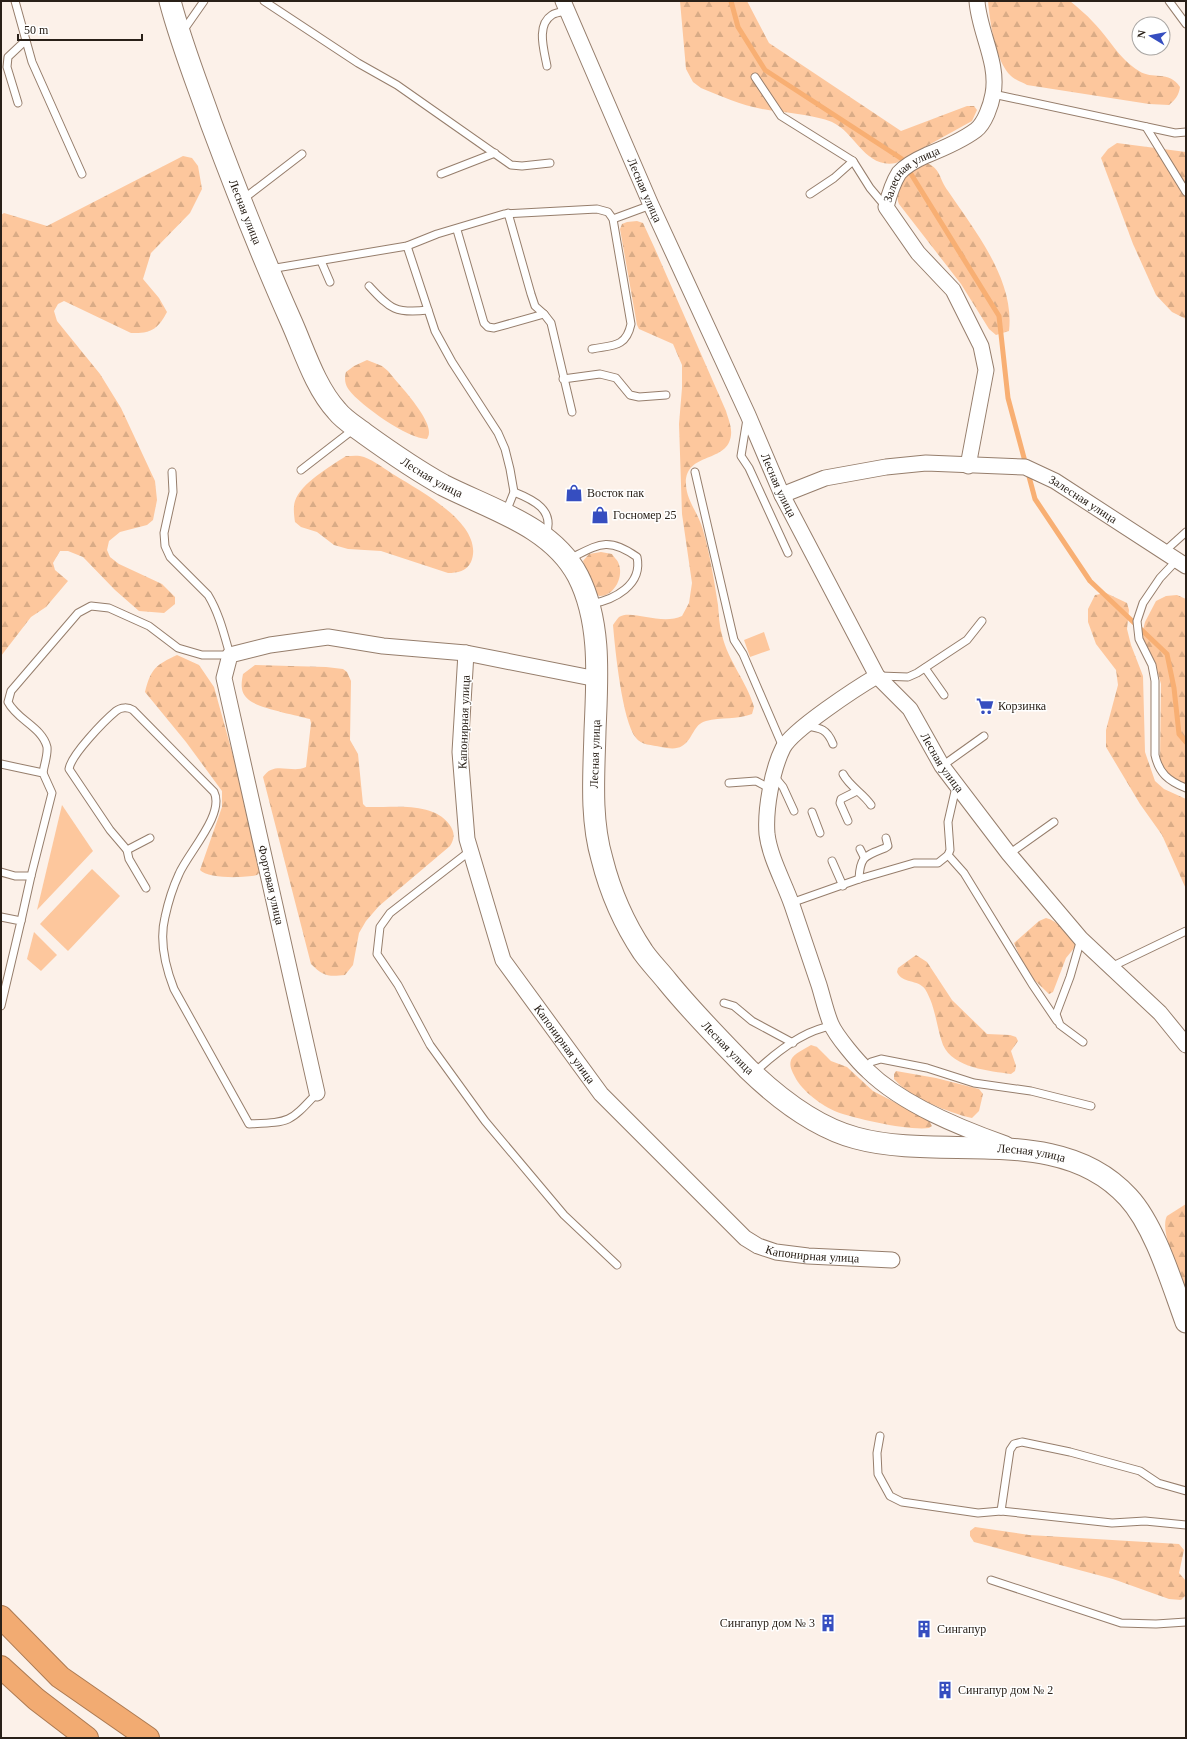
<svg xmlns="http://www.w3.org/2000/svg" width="1187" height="1739" font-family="'Times New Roman',serif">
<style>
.green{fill:#fdc79d}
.forest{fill:url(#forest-firs)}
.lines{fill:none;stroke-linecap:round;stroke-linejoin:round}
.stream{stroke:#f8af73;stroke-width:5}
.lane-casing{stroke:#967e6c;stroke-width:9}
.street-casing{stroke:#967e6c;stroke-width:17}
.secondary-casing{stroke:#967e6c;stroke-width:23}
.highway-casing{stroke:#ac7a52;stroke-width:24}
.lane{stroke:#fff;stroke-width:7}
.street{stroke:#fff;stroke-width:15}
.secondary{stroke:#fff;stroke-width:21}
.highway{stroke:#f2ab72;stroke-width:22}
.labels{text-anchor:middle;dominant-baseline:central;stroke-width:3;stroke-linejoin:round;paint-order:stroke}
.street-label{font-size:12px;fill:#292018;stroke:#fff}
.poi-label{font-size:12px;fill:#292018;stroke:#fff;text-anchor:start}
</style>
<defs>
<pattern id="forest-firs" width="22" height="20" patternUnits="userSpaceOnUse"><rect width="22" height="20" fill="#fdc79d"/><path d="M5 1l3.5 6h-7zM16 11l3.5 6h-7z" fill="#d9ab86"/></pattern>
</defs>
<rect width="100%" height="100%" fill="#fcf1e9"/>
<g class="green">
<path d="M764 632 770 650 750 657 744 640Z"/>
<path d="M62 805 93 851 37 910Z"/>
<path d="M92 869 120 896 68 951 40 924Z"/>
<path d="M34 932 57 955 41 971 27 959Z"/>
</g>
<g class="forest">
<path d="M680 1H747L769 43 901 131 967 106H974L977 110 972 121 896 163C865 169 856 133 832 122 816 115 780 112 762 109 741 105 720 96 701 88L693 82 686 69Z"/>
<path d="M988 1H1070C1078 8 1086 14 1093 22 1110 39 1118 58 1139 71 1152 80 1169 70 1180 87 1179 95 1175 100 1169 105L1149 104 1027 85C1022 82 1015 80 1011 76 995 61 990 22 988 1Z"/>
<path d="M1117 143 1186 152V319L1172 312 1156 295 1133 244 1101 158 1108 149Z"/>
<path d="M183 156 192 158 198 166 202 189 190 213 151 253 143 279 159 298 167 312C158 329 151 334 131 333L64 301 58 304 54 311 57 321 100 374 121 408 155 481 157 500 153 520 147 525 120 532 109 541 107 550 110 557 119 564 162 584 175 597V604L164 613 139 611 115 590 83 557 68 551H60L53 563 55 570 68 581 46 607 31 617 1 656V215L4 213 47 226Z"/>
<path d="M927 163C941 169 939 179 948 191 975 231 1015 280 1009 331L996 335 989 329 961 284 899 204C891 184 911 170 927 163Z"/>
<path d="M637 221 643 223 655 249 726 411C728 418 732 427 731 435 728 464 684 451 686 485 687 502 699 514 703 530 710 554 714 580 718 605 719 615 719 625 722 635 728 661 747 682 754 707L752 714C737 720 721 717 706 721 693 724 693 740 682 746 676 750 667 748 661 747 652 745 641 745 636 738 622 721 615 648 613 625 615 622 617 619 619 617 632 609 661 626 682 616L689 603 692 583 682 514 679 424 682 388V365L673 344 639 329 637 325 620 229 622 224 627 222Z"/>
<path d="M367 360 382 366 388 371C398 384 439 425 427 439 408 439 360 405 349 390 345 385 344 378 346 372L354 366Z"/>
<path d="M346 456C352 456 359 455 364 457 375 461 386 470 396 476 420 491 486 525 471 562 467 571 457 573 448 573L381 551 348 549 334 545 317 532 301 527 295 522C294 515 293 507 295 501 301 483 331 466 346 456Z"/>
<path d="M601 552 612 554C614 557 617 560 618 562 625 576 614 597 599 596L596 593 583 561 589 554Z"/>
<path d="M1106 593 1127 603 1129 610 1127 629 1131 645 1143 676 1145 752 1155 781 1164 789 1186 799V889L1162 835 1140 804 1106 747V730L1118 685 1116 670 1096 644 1088 622V609L1095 595Z"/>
<path d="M1177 595 1186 599V788L1171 780 1160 762 1161 684 1155 662 1144 645 1142 634 1145 622 1156 601 1166 596Z"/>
<path d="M177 655 199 665 214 687 255 835 261 871 257 875C246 878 207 879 200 870L222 807V791L186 742 145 692C151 668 156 665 177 655Z"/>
<path d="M255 665 326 667 343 669 347 672 351 681 350 740 358 754 363 804 366 807C391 808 432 801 449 824 455 832 455 838 450 846L379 906 366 921 359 933 353 965 345 975C328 977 323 976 311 964L263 777C274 760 291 774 306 767L311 723 310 719C296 715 258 708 249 700 240 693 241 684 243 674Z"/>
<path d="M1046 918C1059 921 1067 934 1075 943V947L1066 958 1053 992 1049 994 1027 973 1014 943 1039 921Z"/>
<path d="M916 955 927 962 952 1000 987 1034 1010 1035 1016 1037 1018 1041 1011 1051 1016 1066 1015 1071 1011 1074C990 1071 953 1068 943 1045 936 1026 936 1007 925 989 918 979 902 984 897 972L898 968Z"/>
<path d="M811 1045 817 1047 831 1061 847 1067 873 1091 929 1120 932 1126 929 1128C910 1131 856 1119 837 1112 822 1106 802 1091 795 1077 792 1071 789 1066 791 1060 794 1053 805 1049 811 1045Z"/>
<path d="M896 1071 936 1078 979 1089 983 1094 979 1111 972 1118C949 1113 909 1097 894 1079V1074Z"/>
<path d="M1186 1204V1289C1179 1275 1159 1230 1167 1216Z"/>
<path d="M975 1527 1029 1535 1179 1544 1184 1550 1179 1573 1186 1581 1185 1596 1181 1600 1169 1599 1113 1579 974 1542 970 1536V1531Z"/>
</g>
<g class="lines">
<g class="stream">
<path d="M731 1 738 27 765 70 902 159"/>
<path d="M911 174 999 316 1008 398 1035 499 1090 581 1167 654 1174 688 1179 734 1186 742"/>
</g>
<g class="lane-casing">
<g id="lane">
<path d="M15 1 32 62 82 174"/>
<path d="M264 1 358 63 397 85 511 165 522 166 550 163"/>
<path d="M1169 1 1186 24"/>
<path d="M183 31 204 1"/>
<path d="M547 66C544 50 536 25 552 15 556 12 563 12 567 11"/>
<path d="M755 77 781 116 853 161 870 188 886 207"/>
<path d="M993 94 1175 133 1186 132"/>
<path d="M18 103 7 67 8 57 26 40"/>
<path d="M1146 127 1186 192"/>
<path d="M441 174 495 153"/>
<path d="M810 194 834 178 853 161"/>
<path d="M242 200 302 154"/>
<path d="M613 219 651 205"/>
<path d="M457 230 484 323 488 327 494 328 544 314 535 306 531 294 508 213"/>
<path d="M407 246 435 331 452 362 498 433 505 449 510 469 514 492 506 512"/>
<path d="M321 261 330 282"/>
<path d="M270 269 407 246 437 234 504 214 597 209 608 212 613 219 631 324C626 348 612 345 592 349"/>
<path d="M369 286C390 309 396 314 428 310"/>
<path d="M544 314 551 323 572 412"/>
<path d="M563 379 600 374 616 378 630 395 639 397 666 395"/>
<path d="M747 419 741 456 749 468 788 553"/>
<path d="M301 470 354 429"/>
<path d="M695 472 734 640 743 654 783 747"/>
<path d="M514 492C534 500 555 510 546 535"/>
<path d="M1165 551 1186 532"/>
<path d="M569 559C598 545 607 536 637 557 643 585 614 600 591 604"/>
<path d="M1177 560 1160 578 1143 603 1137 621 1139 639 1152 665 1155 681V755C1159 773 1168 781 1186 788"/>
<path d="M925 668 944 695"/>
<path d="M880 676 908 677 917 673 967 640 982 621"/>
<path d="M806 726C821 728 827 729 833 744"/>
<path d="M1 764 43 773 52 793 31 876H15L1 872"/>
<path d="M942 766 984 736"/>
<path d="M43 773C44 765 48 755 47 747 42 727 17 720 8 702L11 691 78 613 91 606 109 608 149 626 178 648 202 655H230C224 634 219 613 208 595L170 557 165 546 164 533 173 492 172 472"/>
<path d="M843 774C850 787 863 793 871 805"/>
<path d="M774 776 783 787 794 811"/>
<path d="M729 783 756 781 771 789"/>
<path d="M812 812 820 833"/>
<path d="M848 821 840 803 841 799 857 791"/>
<path d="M150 838 127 850 110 830 69 769C71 755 104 721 116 711 121 707 128 707 133 710L214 792C225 814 188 853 179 874 173 887 168 903 165 917 159 941 165 966 174 989L249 1124C291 1122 289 1123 317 1093"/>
<path d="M860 849 864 857"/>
<path d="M127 850 129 859 146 888"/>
<path d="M470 851 390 913 380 927 377 954 398 985 430 1045 485 1121 564 1215 617 1265"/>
<path d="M1009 854 1054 822"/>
<path d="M948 855 964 873 1032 984 1057 1021"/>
<path d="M832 861 843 886"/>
<path d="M859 879C860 856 865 856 885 848L888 846 886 838"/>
<path d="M791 903 859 879 914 863H938L948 855 950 850 948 822 956 787"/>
<path d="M1 917 21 921 1 1006"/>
<path d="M21 921 31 876"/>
<path d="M1081 939 1070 977 1056 1014 1060 1025 1083 1042"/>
<path d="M1111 967 1186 931"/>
<path d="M724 1003 734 1006 752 1021 793 1043"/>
<path d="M866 1070 871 1062 881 1059 927 1068 974 1083 1031 1091 1091 1106"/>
<path d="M754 1073C775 1053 803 1030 832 1026"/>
<path d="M880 1436 877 1453 878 1474 890 1496 902 1502 978 1513 1001 1511 1112 1523 1145 1521 1186 1525"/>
<path d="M1001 1511 1010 1450 1014 1444 1022 1442 1070 1452 1140 1471 1158 1483 1186 1491"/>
<path d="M991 1580 1121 1623 1156 1624 1186 1622"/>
</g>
</g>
<g class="street-casing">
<g id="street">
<path id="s1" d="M563 1 651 205 748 415 782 495 877 676 910 709 942 766 1009 854 1081 939 1160 1013 1186 1045"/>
<path id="s2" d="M968 466 986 370 981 346 953 290 918 253 886 207C889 195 892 184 899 173 906 165 918 159 927 155 942 149 964 139 976 130 985 123 991 105 993 94 999 63 979 32 977 1"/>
<path id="s3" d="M782 495 825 478 886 467 926 463 1025 467 1055 481 1186 566"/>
<path id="s4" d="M466 653 460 752 467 839 503 960 601 1094 745 1238 758 1246 776 1252 808 1256 892 1260"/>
<path d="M877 676C858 687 792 730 783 748 772 770 765 810 767 834 770 858 784 882 792 905 801 932 810 959 819 985 823 998 826 1012 831 1024 836 1036 858 1062 868 1071 903 1105 960 1128 1006 1144"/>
<path d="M317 1093 224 678 230 655 270 645 328 637 383 646 466 653 597 679"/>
</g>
</g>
<g class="secondary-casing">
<g id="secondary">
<path id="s5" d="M170 1C181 43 197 83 211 123 236 190 262 256 291 321 304 350 315 387 337 411 344 420 356 427 365 434 390 452 416 470 443 485 490 509 552 526 578 576 602 623 597 680 595 731 594 773 590 818 602 859 610 891 625 925 643 952 650 962 659 971 667 981 692 1012 720 1040 748 1069 778 1098 815 1127 856 1138 943 1162 1060 1122 1128 1197 1155 1226 1172 1284 1186 1322"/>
</g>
</g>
<g class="highway-casing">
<g id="highway">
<path d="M1 1617 60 1677 148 1738"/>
<path d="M1 1667 36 1699 87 1738"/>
</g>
</g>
<use href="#lane" class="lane"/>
<use href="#street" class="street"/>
<use href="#secondary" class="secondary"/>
<use href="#highway" class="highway"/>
</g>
<defs>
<g id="shop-bare" transform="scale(1.38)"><path d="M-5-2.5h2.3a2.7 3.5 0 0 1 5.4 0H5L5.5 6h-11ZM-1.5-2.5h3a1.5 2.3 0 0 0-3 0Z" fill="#364ec0" stroke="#fff" stroke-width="2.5" paint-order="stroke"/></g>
<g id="supermarket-bare" transform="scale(1.38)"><path d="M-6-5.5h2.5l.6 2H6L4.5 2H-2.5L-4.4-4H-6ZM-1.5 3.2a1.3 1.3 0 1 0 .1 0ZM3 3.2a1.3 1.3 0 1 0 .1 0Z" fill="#364ec0" stroke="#fff" stroke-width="2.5" paint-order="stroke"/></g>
<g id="building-bare" transform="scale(1.38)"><path d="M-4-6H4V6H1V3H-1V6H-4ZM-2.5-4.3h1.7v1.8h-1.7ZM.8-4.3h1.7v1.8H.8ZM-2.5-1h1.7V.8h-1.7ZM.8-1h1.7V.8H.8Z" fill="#364ec0" stroke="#fff" stroke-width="2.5" paint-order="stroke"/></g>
</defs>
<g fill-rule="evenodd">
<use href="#shop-bare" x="574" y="493"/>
<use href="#shop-bare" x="600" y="515"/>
<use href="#supermarket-bare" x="985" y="706"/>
<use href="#building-bare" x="828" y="1623"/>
<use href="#building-bare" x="924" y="1629"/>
<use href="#building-bare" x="945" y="1690"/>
</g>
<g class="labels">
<g class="street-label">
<text stroke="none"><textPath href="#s2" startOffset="336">Залесная улица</textPath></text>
<text stroke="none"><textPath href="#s1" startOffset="206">Лесная улица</textPath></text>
<text stroke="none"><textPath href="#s5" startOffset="224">Лесная улица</textPath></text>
<text stroke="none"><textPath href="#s5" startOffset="560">Лесная улица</textPath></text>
<text stroke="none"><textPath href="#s1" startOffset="530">Лесная улица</textPath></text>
<text stroke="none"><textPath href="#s3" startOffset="314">Залесная улица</textPath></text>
<text transform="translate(464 722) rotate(-88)">Капонирная улица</text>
<text transform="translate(595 754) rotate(-88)">Лесная улица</text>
<text stroke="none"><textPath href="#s1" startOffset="854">Лесная улица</textPath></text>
<text transform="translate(271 885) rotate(77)">Фортовая улица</text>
<text stroke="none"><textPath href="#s4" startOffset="417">Капонирная улица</textPath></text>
<text stroke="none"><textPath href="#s5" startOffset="1256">Лесная улица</textPath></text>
<text stroke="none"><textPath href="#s5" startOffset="1591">Лесная улица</textPath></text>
<text stroke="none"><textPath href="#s4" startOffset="753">Капонирная улица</textPath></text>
</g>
<g class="poi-label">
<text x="587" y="493">Восток пак</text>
<text x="613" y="515">Госномер 25</text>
<text x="998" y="706">Корзинка</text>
<text x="815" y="1623" text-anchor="end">Сингапур дом № 3</text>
<text x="937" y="1629">Сингапур</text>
<text x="958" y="1690">Сингапур дом № 2</text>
</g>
</g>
<rect width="1187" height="1739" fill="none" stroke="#292018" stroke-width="4"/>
<g transform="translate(1151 36) rotate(280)"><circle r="19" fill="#ffffff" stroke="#a9a6a3"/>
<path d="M0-3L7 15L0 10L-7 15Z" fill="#364ec0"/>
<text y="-6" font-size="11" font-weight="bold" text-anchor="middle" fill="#292018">N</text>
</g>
<path d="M18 34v6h124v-6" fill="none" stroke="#292018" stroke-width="2"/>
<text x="24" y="34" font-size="12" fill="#292018" stroke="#ffffff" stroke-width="3" paint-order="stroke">50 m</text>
</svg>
